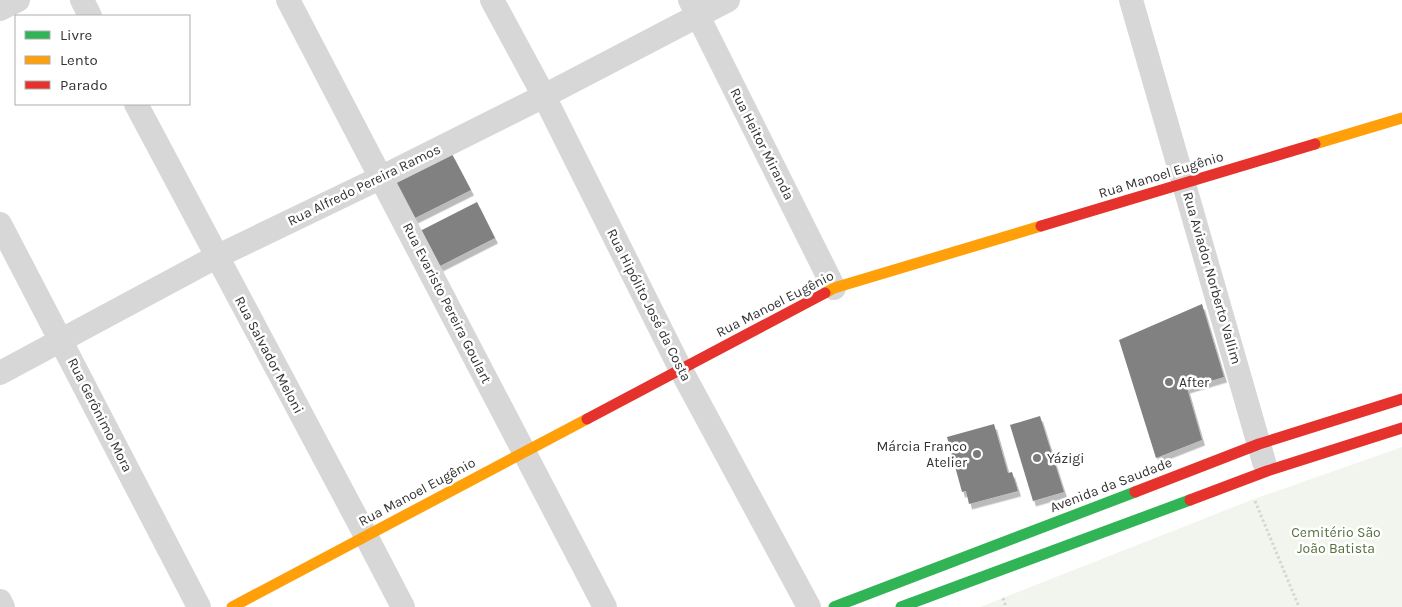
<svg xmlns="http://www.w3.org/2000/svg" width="1402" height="607" font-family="Karla,sans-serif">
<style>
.green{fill:#f1f5ed}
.building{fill:#818181;filter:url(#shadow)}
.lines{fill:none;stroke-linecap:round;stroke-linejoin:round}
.path{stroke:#d6d6d6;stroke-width:3;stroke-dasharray:2.5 2.5;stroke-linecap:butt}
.street{stroke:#d7d7d7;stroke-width:24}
.fast{stroke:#30b455;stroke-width:11}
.slow{stroke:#ff9f0a;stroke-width:11}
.jam{stroke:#e5322d;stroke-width:11}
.poi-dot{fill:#7a7a7a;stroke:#fff;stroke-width:2}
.labels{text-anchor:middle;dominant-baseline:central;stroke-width:5;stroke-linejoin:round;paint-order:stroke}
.street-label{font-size:14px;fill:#333;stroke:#fff}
.poi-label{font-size:14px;fill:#333;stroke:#fff;text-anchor:start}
.park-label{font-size:14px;fill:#56703f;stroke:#fff}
</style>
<defs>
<filter id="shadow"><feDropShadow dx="3" dy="5.5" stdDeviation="0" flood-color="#0004"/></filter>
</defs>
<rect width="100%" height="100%" fill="#fff"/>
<path class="green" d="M1402 447V607H980L1254 499Z"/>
<g class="building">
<path d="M452 154 471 190 413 219 395 182Z"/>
<path d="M477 202 495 238 438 267 420 231Z"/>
<path d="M1202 304 1224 377 1187 388 1202 440 1156 458 1119 340Z"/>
<path d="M1040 416 1064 492 1033 501 1010 425Z"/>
<path d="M994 424 1008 473 1012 472 1018 491 969 504 966 491 962 492 947 437Z"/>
</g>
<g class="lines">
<g class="path">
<path d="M1255 501 1299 607"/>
<path d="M1003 598 1006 607"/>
</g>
<g class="street">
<path d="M82 0 90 16"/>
<path d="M288 0 605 607"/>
<path d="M492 0 544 96 681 370 809 607"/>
<path d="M690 0 834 288"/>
<path d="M1131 0 1264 462"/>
<path d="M0 9 18 0"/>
<path d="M136 104 366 536 403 607"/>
<path d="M0 224 199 607"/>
<path d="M0 373 216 257 382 177 544 96 728 0"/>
<path d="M0 601 3 607"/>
</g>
<g class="fast">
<path d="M834 607 1135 492"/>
<path d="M901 607 1190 500"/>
</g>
<g class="slow">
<path d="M1315 144 1402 118"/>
<path d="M825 293 834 288 1041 226"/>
<path d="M232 607 587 419"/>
</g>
<g class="jam">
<path d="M1041 226 1315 144"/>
<path d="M587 419 825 293"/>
<path d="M1135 492 1259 444 1402 399"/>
<path d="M1190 500 1267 471 1402 428"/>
</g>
</g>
<g class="poi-dot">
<circle cx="1169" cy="382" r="5"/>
<circle cx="977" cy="454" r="5"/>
<circle cx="1037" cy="458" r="5"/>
</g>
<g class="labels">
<g class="street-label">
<text transform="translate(762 144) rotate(63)">Rua Heitor Miranda</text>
<text transform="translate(1161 175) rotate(-17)">Rua Manoel Eugênio</text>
<text transform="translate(364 185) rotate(-26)">Rua Alfredo Pereira Ramos</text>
<text transform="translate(1212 278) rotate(74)">Rua Aviador Norberto Vallim</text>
<text transform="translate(447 303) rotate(63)">Rua Evaristo Pereira Goulart</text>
<text transform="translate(775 304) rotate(-27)">Rua Manoel Eugênio</text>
<text transform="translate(649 305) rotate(63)">Rua Hipólito José da Costa</text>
<text transform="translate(269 355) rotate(62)">Rua Salvador Meloni</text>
<text transform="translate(100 415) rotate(63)">Rua Gerônimo Mora</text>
<text transform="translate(1111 485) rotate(-21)">Avenida da Saudade</text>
<text transform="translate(417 492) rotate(-28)">Rua Manoel Eugênio</text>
</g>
<g class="poi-label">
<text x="1179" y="382">After</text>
<text x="967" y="446" text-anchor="end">Márcia Franco<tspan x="967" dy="16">Atelier</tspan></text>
<text x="1047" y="458">Yázigi</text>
</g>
<g class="park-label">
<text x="1336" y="532">Cemitério São<tspan x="1336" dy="16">João Batista</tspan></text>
</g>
</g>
<rect x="15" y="15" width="175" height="90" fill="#ffffff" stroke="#adadad"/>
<rect x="25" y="31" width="25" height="8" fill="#30b455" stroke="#adadad"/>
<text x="60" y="40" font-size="15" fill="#333333">Livre</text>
<rect x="25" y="56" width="25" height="8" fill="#ff9f0a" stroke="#adadad"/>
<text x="60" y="65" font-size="15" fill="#333333">Lento</text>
<rect x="25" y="81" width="25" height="8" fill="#e5322d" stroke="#adadad"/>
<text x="60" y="90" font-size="15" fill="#333333">Parado</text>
</svg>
